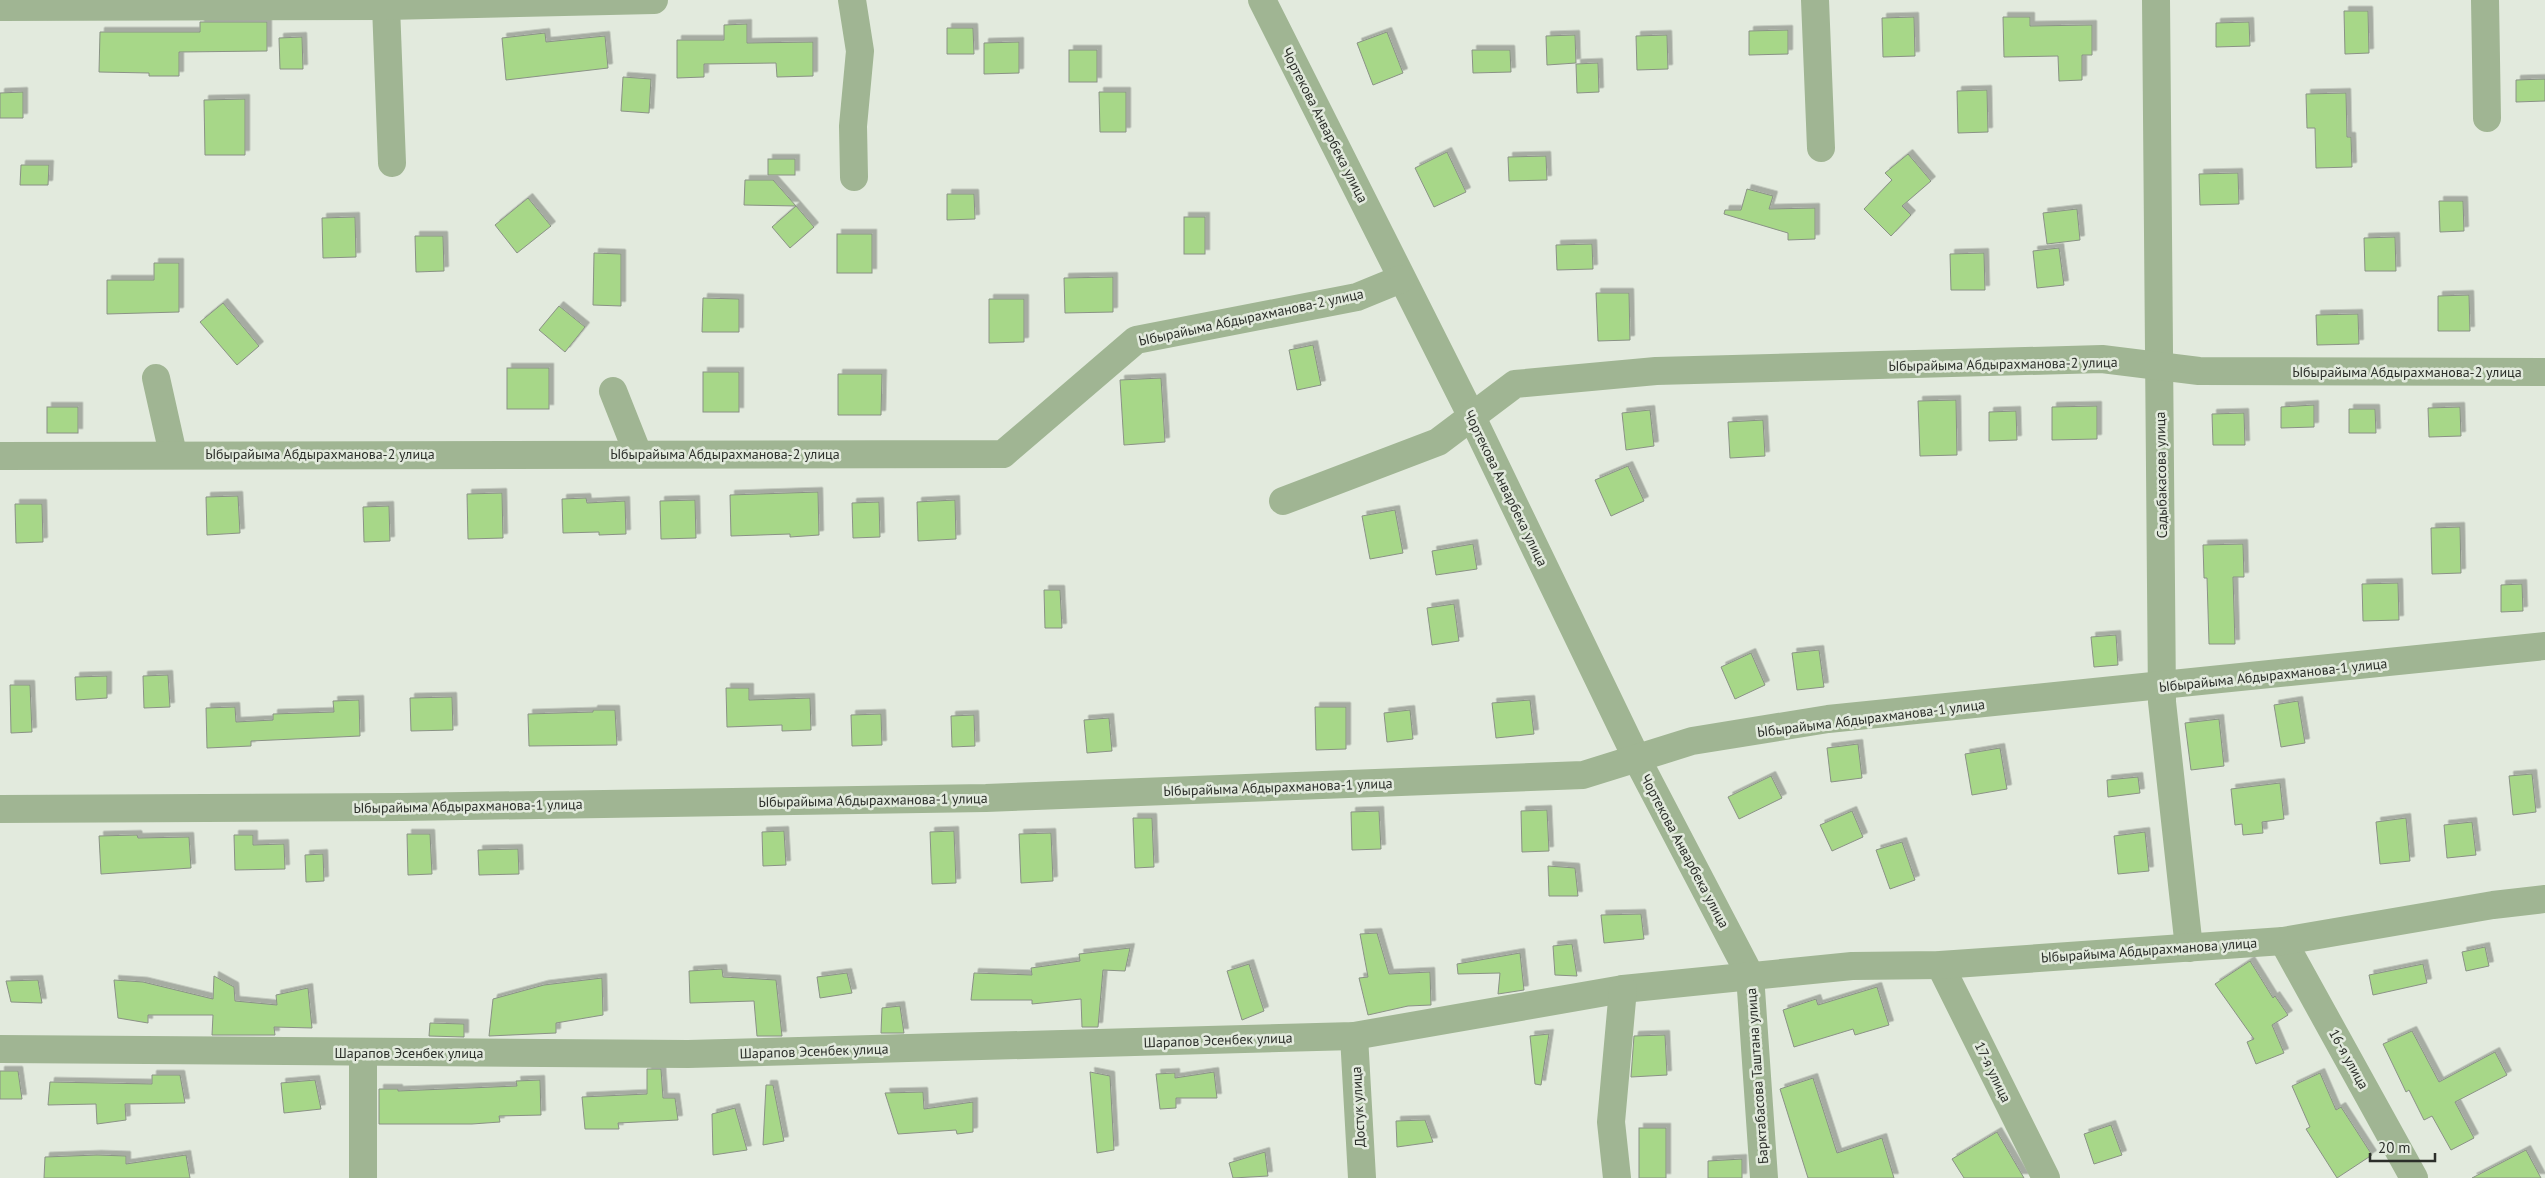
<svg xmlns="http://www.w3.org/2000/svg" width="2545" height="1178" font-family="'PT Sans',sans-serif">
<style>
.building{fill:#a7d788;stroke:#8a9286;filter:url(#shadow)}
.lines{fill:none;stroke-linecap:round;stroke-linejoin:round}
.minor{stroke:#a0b593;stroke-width:28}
.labels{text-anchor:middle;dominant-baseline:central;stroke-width:5;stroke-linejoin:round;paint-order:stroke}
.street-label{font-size:14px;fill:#2c2f2a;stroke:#e2eadd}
</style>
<defs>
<filter id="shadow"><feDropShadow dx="4.5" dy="-4.5" stdDeviation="0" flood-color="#0004"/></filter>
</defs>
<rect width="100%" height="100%" fill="#e2eadd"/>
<g class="building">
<path d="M2344 11H2368L2369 53 2345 54Z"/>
<path d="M1914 17 1915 56 1883 57 1882 18Z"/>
<path d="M2003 17H2030V26L2092 25V55H2082V80L2059 81 2058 56 2004 57Z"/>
<path d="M200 22H267V51L179 52V76H149V73L99 72 100 32H200Z"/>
<path d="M2249 22 2250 46 2216 47V23Z"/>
<path d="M747 24V43L813 42V76L777 77 776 63 704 64V77L677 78V40H724V25Z"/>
<path d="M947 28H973L974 54H947Z"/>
<path d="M1788 30V54L1749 55V31Z"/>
<path d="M1387 32 1403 73 1373 85 1357 43Z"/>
<path d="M545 33 546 42 605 36 608 68 506 80 502 38Z"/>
<path d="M1575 35 1576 63 1547 65 1546 36Z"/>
<path d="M1667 35 1668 69 1637 70 1636 36Z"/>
<path d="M302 37 303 69H280L279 38Z"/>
<path d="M1019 42V73L984 74V43Z"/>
<rect x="1069" y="50" width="28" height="32"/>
<path d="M1472 50H1510L1511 72 1473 73Z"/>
<path d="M1598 63 1599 92 1577 93 1576 64Z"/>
<path d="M623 77 651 79 649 113 621 111Z"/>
<path d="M2545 79V101L2516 102V80Z"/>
<path d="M1987 90 1988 132 1958 133 1957 91Z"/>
<path d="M23 92V118H0V93Z"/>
<path d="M1099 92H1126V132H1100Z"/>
<path d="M2346 93 2347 137H2351L2352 167 2316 168 2315 128H2307L2306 94Z"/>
<path d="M245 99V155H205L204 100Z"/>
<path d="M1447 152 1466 192 1434 207 1415 168Z"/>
<path d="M1908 154 1931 181 1902 206 1911 215 1891 236 1864 209 1892 180 1885 173Z"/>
<path d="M1546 156 1547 180 1509 181 1508 157Z"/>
<rect x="768" y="159" width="27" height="16"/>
<path d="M21 165H49L48 185H20Z"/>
<path d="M2238 173 2239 204 2200 205 2199 174Z"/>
<path d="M745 180H773L796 206 744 205Z"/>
<path d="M1747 189 1773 196 1769 209 1815 208V239L1788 240V233L1724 214 1725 210H1741Z"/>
<path d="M947 194H974L975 219 947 220Z"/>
<path d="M528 198 551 226 517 253 495 225Z"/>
<path d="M2439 201H2463L2464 231 2440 232Z"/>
<path d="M796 206 814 227 790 248 772 227Z"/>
<path d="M2077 209 2080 240 2047 244 2043 213Z"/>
<path d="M355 217 356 257 323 258 322 218Z"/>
<rect x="1184" y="217" width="21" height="37"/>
<rect x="837" y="234" width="35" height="39"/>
<path d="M415 236H443L444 271 416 272Z"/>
<path d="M2395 237 2396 271H2365L2364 238Z"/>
<path d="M1592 244 1593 269 1557 270 1556 245Z"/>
<path d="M2059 248 2064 285 2037 288 2033 251Z"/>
<path d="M594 253 621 254V306L593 305Z"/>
<path d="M1984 253 1985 290H1951L1950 254Z"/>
<path d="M154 263H179V312L107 314V280H154Z"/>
<path d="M1113 277V312L1065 313 1064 278Z"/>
<path d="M1596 293H1629L1630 340 1598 341Z"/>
<path d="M2469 295 2470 331H2438V296Z"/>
<path d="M703 298 739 299V332H702Z"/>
<path d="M989 299H1024V342L989 343Z"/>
<path d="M223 303 259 346 237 365 200 322Z"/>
<path d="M559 306 585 327 565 352 539 330Z"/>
<path d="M2358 314 2359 344 2317 345 2316 315Z"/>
<path d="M1313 345 1321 385 1297 390 1289 350Z"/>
<rect x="507" y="368" width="42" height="41"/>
<rect x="703" y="372" width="36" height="40"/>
<path d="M838 374H882L881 415H838Z"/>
<path d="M1161 378 1165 442 1124 445 1120 380Z"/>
<path d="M1956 400 1957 455 1920 456 1918 401Z"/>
<path d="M2314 405V427L2281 428V407Z"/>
<path d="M2097 406V439L2052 440V407Z"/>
<rect x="47" y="407" width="31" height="26"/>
<path d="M2460 407 2461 436 2429 437 2428 408Z"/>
<path d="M2349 409H2375L2376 433H2349Z"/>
<path d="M1650 410 1654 446 1626 450 1622 413Z"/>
<path d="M2016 411 2017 440 1989 441V412Z"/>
<path d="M2244 413 2245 445H2213L2212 414Z"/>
<path d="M1763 420 1765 456 1730 458 1728 422Z"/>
<path d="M1628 466 1644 501 1611 516 1595 480Z"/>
<path d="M818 492 819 535 790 537V534L731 536 730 495Z"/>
<path d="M502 493 503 538 468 539 467 494Z"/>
<path d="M238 496 240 533 207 535 206 497Z"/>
<path d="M586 498 587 503 625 501 626 534 599 535V532L563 533 562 499Z"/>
<path d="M695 500 696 538 661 539 660 501Z"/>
<path d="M955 500 956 539 918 541 917 502Z"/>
<path d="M879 502 880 537 853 538 852 503Z"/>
<path d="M15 504H42L43 542 16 543Z"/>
<path d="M389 506 390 541 364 542 363 507Z"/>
<path d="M1395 510 1403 553 1370 559 1362 516Z"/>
<path d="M2460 527 2461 573 2432 574 2431 528Z"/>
<path d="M1473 544 1477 569 1436 575 1432 551Z"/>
<path d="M2243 544 2244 577H2233L2235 644H2209L2207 578H2204L2203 545Z"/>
<path d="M2398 583 2399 620 2363 621 2362 584Z"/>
<path d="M2522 584 2523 611 2501 612V585Z"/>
<path d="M1044 590H1060L1062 628H1045Z"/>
<path d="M1454 604 1459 641 1432 645 1427 608Z"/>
<path d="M2116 635 2118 665 2094 667 2091 637Z"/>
<path d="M1819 650 1824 687 1797 690 1792 653Z"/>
<path d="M1751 653 1765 685 1735 699 1721 667Z"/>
<path d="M168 675 170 707 144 708 143 676Z"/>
<path d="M107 676V698L76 700 75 677Z"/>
<path d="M10 685H30L32 732 11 733Z"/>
<path d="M726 688H749V700L810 698 811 730 782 731V725L727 727Z"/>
<path d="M452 697 453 730 411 731 410 698Z"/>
<path d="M359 700 360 736 251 741V746L207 748 206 708 235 707 236 722 273 720V714L334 712 333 701Z"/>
<path d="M1530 700 1534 734 1496 738 1492 703Z"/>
<path d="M2298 701 2305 743 2281 747 2274 705Z"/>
<path d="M1315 707H1346V749L1316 750Z"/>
<path d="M593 710H615L617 745 529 746 528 714 593 712Z"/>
<path d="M1410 710 1413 739 1387 742 1384 713Z"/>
<path d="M881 714 882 745 852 746 851 715Z"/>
<path d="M974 715 975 746 952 747 951 716Z"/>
<path d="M1109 718 1112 751 1087 753 1084 720Z"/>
<path d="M2219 719 2224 766 2191 770 2185 723Z"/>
<path d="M1858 744 1862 778 1831 782 1827 748Z"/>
<path d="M2000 748 2007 789 1972 795 1965 754Z"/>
<path d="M2532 774 2536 812 2513 815 2509 776Z"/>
<path d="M1771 776 1782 798 1739 819 1728 797Z"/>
<path d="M2138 777 2140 793 2108 797 2107 780Z"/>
<path d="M2280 783 2284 819 2262 822 2263 833 2243 835 2242 824 2235 825 2231 789Z"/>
<path d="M1547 810 1549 851 1522 852 1521 811Z"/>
<path d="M1379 811 1381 849 1352 850 1351 812Z"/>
<path d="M1852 811 1863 837 1832 851 1820 825Z"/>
<path d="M1133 818H1152L1154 867 1135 868Z"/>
<path d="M2406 818 2410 861 2380 864 2376 822Z"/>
<path d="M2472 822 2476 855 2447 858 2444 825Z"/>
<path d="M784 831 786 865 763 866 762 832Z"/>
<path d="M954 831 956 883 932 884 930 832Z"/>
<path d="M2145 832 2149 871 2118 874 2114 836Z"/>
<path d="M1051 833 1053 881 1021 883 1019 834Z"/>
<path d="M407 834H430L432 874 408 875Z"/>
<path d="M137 835 138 838 189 837 191 868 101 874 99 836Z"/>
<path d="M234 835H253V845L284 844 285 869 235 870Z"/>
<path d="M1902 842 1915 880 1890 889 1876 850Z"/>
<path d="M518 849 519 874 479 875 478 850Z"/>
<path d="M323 854 324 881 306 882 305 855Z"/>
<path d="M1548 866 1575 868 1578 896H1549Z"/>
<path d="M1641 914 1644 939 1604 943 1601 915Z"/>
<path d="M1377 933 1389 974 1430 972 1431 1005 1408 1006 1368 1015 1359 978 1368 977 1360 934Z"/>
<path d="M1572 944 1577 976 1555 975 1553 946Z"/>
<path d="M2485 947 2489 966 2466 971 2462 952Z"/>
<path d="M1130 948 1125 971 1103 970 1098 1027H1082L1081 999 1032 1004V1000H971L974 973 1032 975 1031 968 1080 961 1079 954Z"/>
<path d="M1520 953 1524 990 1498 994 1500 973 1458 974 1457 964Z"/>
<path d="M2250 961 2273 998 2275 996 2288 1015 2272 1025 2284 1053 2256 1064 2247 1042 2254 1039 2215 984Z"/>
<path d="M1249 964 1264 1011 1242 1020 1227 971Z"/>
<path d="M2423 964 2427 983 2373 995 2369 975Z"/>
<path d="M722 969 723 977 776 980 782 1036H757L754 1001 690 1003 689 971Z"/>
<path d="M847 973 852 993 820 998 817 977Z"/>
<path d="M214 976 234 987 235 1001 277 1005 276 995 308 988 312 1028 274 1027 275 1035H212L213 1015H148V1023L118 1018 114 980 143 982 213 999Z"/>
<path d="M602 978 603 1015 556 1023V1033L489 1036 493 999 544 985Z"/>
<path d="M38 980 42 1003 11 1002 6 981Z"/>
<path d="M1877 987 1889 1025 1855 1035 1853 1029 1794 1047 1783 1010 1816 999 1818 1005Z"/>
<path d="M900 1006 904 1033H881L882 1008Z"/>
<path d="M430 1023 464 1024V1037L429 1036Z"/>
<path d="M2412 1031 2439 1082 2495 1052 2507 1075 2455 1102 2474 1138 2451 1150 2432 1116 2424 1120 2409 1090 2406 1092 2383 1044Z"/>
<path d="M1549 1034 1541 1085 1535 1084 1530 1036Z"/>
<path d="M1665 1035 1667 1075 1631 1077 1634 1036Z"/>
<path d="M647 1069H661L663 1098H675L678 1120 618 1123 619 1129H585L582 1097 647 1094Z"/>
<path d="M0 1071H18L22 1099H0Z"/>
<path d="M1090 1072 1110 1076 1114 1150 1097 1153Z"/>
<path d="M1214 1072 1217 1098H1176V1108L1160 1109 1156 1074 1175 1073V1078Z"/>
<path d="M2320 1073 2336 1110 2341 1107 2372 1155 2337 1178 2306 1129 2310 1127 2292 1086Z"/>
<path d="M152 1075H180L185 1103 125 1104 126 1120 97 1124 96 1104 48 1105 50 1082 152 1084Z"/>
<path d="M1813 1078 1837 1153 1882 1138 1894 1178H1808L1780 1089Z"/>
<path d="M315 1080 321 1109 284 1113 281 1083Z"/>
<path d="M540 1080 541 1115 499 1116 500 1122 472 1124H379V1089H398V1091L517 1086 516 1081Z"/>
<path d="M766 1085H773L784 1141 763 1145Z"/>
<path d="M923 1092 924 1109 973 1102V1132L957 1134 956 1130 898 1134 885 1093Z"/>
<path d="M735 1108 747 1150 713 1155 712 1114Z"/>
<path d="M1425 1120 1433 1142 1397 1147 1396 1121Z"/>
<path d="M2111 1125 2122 1155 2094 1164 2084 1134Z"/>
<rect x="1639" y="1128" width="27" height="50"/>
<path d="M1997 1132 2024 1178H1964L1952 1159Z"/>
<path d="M2526 1150 2541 1178H2472Z"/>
<path d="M1265 1152 1268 1176 1233 1178 1229 1163Z"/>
<path d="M97 1155 126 1156V1164L186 1155 190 1178H44L45 1157Z"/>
<path d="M1742 1159V1178H1708V1161Z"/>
</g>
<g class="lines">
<g class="minor">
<path d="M852 0 860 51 853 126 854 177"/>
<path d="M1262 0 1471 415 1636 757 1750 975 1764 1178"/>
<path d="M1815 0 1821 148"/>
<path d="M2156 0 2162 702 2189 948"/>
<path d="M2485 0 2487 118"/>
<path d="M386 6 392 163"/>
<path d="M0 7 386 6 654 0"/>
<path d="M156 378 173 454"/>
<path d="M613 391 638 454"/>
<path d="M0 456 1003 454 1136 340 1357 297 1401 279"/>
<path d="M1283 501 1438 442 1515 384 1656 371 2102 359 2199 371 2545 372"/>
<path d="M0 809 403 807 986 798 1583 775 1692 741 1828 719 2545 646"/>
<path d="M2283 941 2414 1178"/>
<path d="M1940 965 2046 1178"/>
<path d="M1354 1036 1362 1178"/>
<path d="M0 1049 688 1054 1354 1036 1623 989 1852 966 1940 965 2283 941 2493 905 2545 899"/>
<path d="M363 1178V1052"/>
<path d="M1617 1178 1611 1122 1623 989"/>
</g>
</g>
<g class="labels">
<g class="street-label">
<text transform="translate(1325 125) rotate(63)">Чортекова Анварбека улица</text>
<text transform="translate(1251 317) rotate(-12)">Ыбырайыма Абдырахманова-2 улица</text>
<text transform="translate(2003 364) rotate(-1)">Ыбырайыма Абдырахманова-2 улица</text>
<text x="2407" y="372">Ыбырайыма Абдырахманова-2 улица</text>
<text x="320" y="454">Ыбырайыма Абдырахманова-2 улица</text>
<text x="725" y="454">Ыбырайыма Абдырахманова-2 улица</text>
<text transform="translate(2161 475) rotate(-91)">Садыбакасова улица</text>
<text transform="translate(1506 488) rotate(64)">Чортекова Анварбека улица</text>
<text transform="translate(2273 675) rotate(-6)">Ыбырайыма Абдырахманова-1 улица</text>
<text transform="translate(1871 718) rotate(-7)">Ыбырайыма Абдырахманова-1 улица</text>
<text transform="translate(1278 787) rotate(-2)">Ыбырайыма Абдырахманова-1 улица</text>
<text transform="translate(873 800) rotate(-1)">Ыбырайыма Абдырахманова-1 улица</text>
<text transform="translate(468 806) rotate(-1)">Ыбырайыма Абдырахманова-1 улица</text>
<text transform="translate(1685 851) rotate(62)">Чортекова Анварбека улица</text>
<text transform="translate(2149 950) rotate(-4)">Ыбырайыма Абдырахманова улица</text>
<text transform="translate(1218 1040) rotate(-2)">Шарапов Эсенбек улица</text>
<text transform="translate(814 1051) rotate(-2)">Шарапов Эсенбек улица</text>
<text x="409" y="1053">Шарапов Эсенбек улица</text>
<text transform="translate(2349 1059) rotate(61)">16-я улица</text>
<text transform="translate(1993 1072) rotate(64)">17-я улица</text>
<text transform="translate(1757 1076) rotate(-94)">Барктабасова Таштана улица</text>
<text transform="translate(1358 1107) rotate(-93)">Достук улица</text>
</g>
</g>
<path d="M2370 1153v8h65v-8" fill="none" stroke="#2c2f2a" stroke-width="2.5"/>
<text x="2378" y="1153" font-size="15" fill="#2c2f2a" stroke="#e2eadd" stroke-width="4" paint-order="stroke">20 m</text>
</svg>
